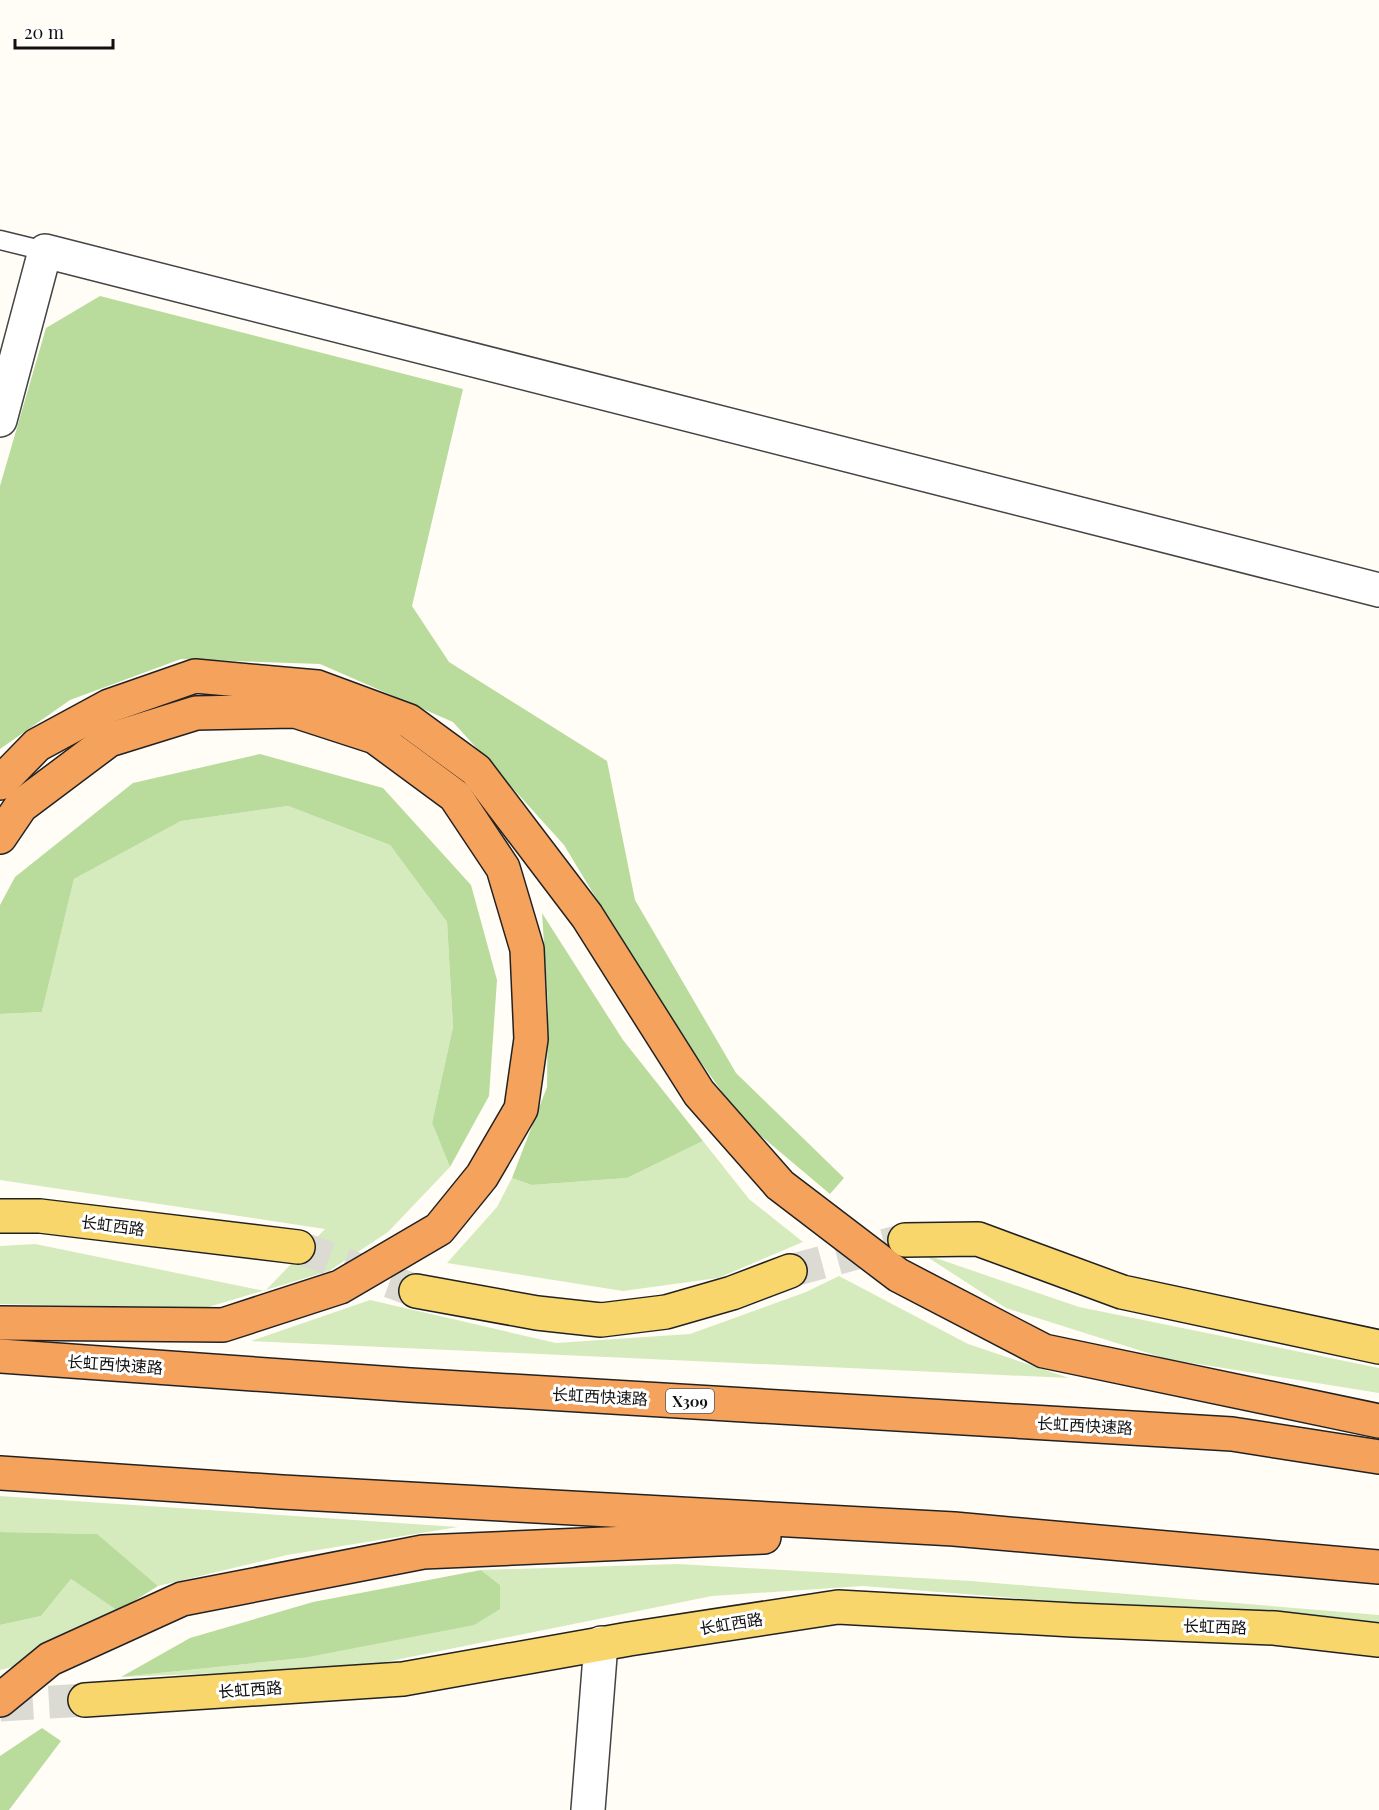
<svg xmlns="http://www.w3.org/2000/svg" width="1379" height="1810" font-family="'Playfair Display','Noto Sans SC',serif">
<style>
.green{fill:#d5ebbd}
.forest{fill:#b9dc9c}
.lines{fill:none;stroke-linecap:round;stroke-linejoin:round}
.primary-tunnel{stroke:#dbdad3;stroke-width:33;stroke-dasharray:33 16;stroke-linecap:butt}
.lane-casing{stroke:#444;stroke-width:21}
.street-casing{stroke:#444;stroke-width:36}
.primary-casing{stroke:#222;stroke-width:36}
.highway-casing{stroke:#222;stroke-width:36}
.lane{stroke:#fff;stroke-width:18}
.street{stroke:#fff;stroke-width:33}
.primary{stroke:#f9d66b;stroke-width:33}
.highway{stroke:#f5a25d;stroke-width:33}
.labels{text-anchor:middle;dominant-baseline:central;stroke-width:6;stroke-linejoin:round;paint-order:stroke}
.shield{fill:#fff;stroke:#585858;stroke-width:1.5}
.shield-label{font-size:15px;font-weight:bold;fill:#111}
.street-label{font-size:16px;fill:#111;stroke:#fff}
</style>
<rect width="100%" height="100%" fill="#fffdf5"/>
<g class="green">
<path d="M288 806 390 845 447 922 453 1027 432 1123 450 1167 388 1232 329 1271 205 1308 0 1304V1246L35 1244 265 1291 325 1229 0 1180V1014L42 1012 74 879 181 821Z"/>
<path d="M703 1141 749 1199 803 1242 718 1278 623 1291 447 1263 497 1207 512 1178 532 1185 627 1178Z"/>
<path d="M921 1253 1079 1307 1379 1368V1393L1167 1359 1006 1308Z"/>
<path d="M839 1276 968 1344 1069 1378 251 1341 370 1300 556 1343 690 1334 806 1292Z"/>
<path d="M0 1496 458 1527 287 1555 158 1586 96 1534 0 1532Z"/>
<path d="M678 1564 971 1581 1379 1615V1627L863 1586 712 1596 356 1668 121 1677 303 1658 500 1585 481 1570Z"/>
<path d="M71 1579 118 1611 16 1666 0 1670V1625L41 1616Z"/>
</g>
<g class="forest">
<path d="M100 296 463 389 412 606 449 662 607 761 635 900 736 1073 844 1178 830 1194 742 1120 661 1006 564 845 453 722 320 664 181 659 70 700 0 749V486L46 328Z"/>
<path d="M260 754 383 788 471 885 497 980 489 1096 450 1167 432 1123 453 1027 447 922 390 845 288 806 181 821 74 879 42 1012 0 1014V905L15 877 133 783Z"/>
<path d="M542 913 623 1040 703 1141 627 1178 532 1185 512 1178 547 1087 548 1004Z"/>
<path d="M0 1532 97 1534 158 1586 118 1611 71 1579 41 1616 0 1625Z"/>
<path d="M481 1570 500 1585V1609L474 1625 303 1658 121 1677 190 1638 313 1602Z"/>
<path d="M42 1728 61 1741 9 1810H0V1756Z"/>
</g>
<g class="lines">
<g class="primary-tunnel">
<path d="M298 1247 416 1291"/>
<path d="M790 1271 905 1240"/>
<path d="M0 1705 85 1700"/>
</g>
<g class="lane-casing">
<path id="lane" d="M0 240 45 251"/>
</g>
<g class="street-casing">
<g id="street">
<path d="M0 420 45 251 1379 590"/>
<path d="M588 1810 601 1643"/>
</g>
</g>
<g class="primary-casing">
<g id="primary">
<path d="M0 1216H40L298 1247"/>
<path d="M905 1240 978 1239 1122 1292 1379 1347"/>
<path d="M416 1291 537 1313 601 1320 666 1312 732 1293 790 1271"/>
<path d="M85 1700 403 1679 629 1639 838 1607 1073 1620 1274 1628 1379 1640"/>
</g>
</g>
<g class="highway-casing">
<g id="highway">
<path d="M0 783 37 745 109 706 195 676 317 687 409 721 476 770 587 916 699 1093 780 1185 898 1275 1044 1351 1379 1421"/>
<path d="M0 837 21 806 109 740 196 713 295 711 375 737 455 796 503 868 527 949 531 1039 521 1109 482 1176 439 1229 340 1287 223 1325 0 1323"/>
<path d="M0 1356 410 1385 1232 1434 1379 1457"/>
<path d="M0 1473 282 1492 954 1529 1379 1567"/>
<path d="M0 1700 50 1659 182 1599 423 1552 764 1537"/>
</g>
</g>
<use href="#lane" class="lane"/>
<use href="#street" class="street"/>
<use href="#primary" class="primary"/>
<use href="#highway" class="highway"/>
</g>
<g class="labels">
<rect class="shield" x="666" y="1389" width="48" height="24" rx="4.5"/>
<g class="shield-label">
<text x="690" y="1401">X309</text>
</g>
<g class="street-label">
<text transform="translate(113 1225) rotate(7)">长虹西路</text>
<text transform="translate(115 1364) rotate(4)">长虹西快速路</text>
<text transform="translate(600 1396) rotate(3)">长虹西快速路</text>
<text transform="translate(1085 1425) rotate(3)">长虹西快速路</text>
<text transform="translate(731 1623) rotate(-9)">长虹西路</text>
<text transform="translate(1215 1626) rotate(2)">长虹西路</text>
<text transform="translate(250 1689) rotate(-4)">长虹西路</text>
</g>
</g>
<path d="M15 39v9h98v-9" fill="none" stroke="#111111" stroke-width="3"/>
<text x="24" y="39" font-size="18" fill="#111111" stroke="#ffffff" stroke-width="4.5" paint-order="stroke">20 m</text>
</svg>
